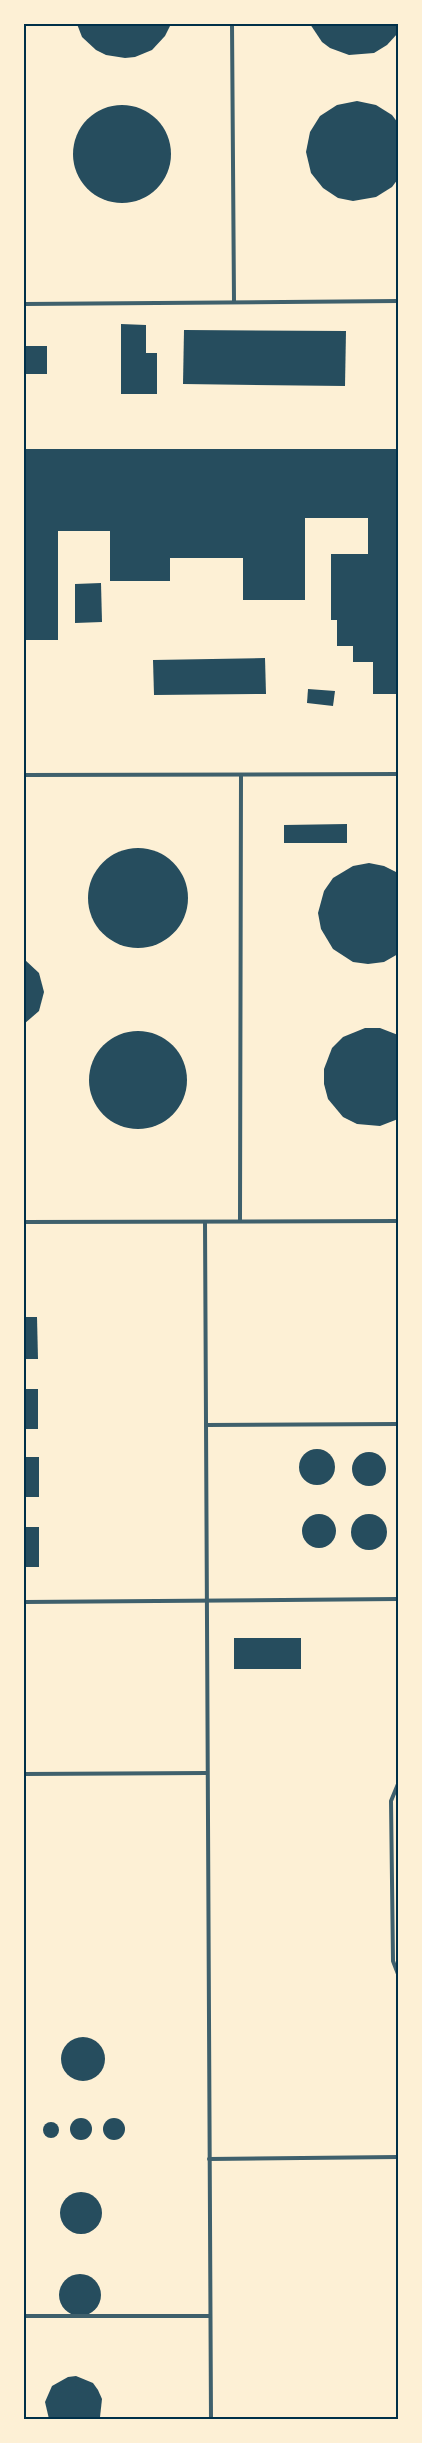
<svg xmlns="http://www.w3.org/2000/svg" width="422" height="2443" font-family="'Exo 2',sans-serif">
<style>
.building{fill:#264d5e}
.lines{fill:none;stroke-linecap:round;stroke-linejoin:round}
.service{stroke:#3f606c;stroke-width:4}
.neatline{fill:none;stroke:#003049;stroke-width:2}
</style>
<rect width="100%" height="100%" fill="#fdf0d5"/>
<g class="building">
<path d="M77 24H171L165 36 152 50 135 57 125 58 106 55 96 50 82 37Z"/>
<path d="M310 24H398V33L387 45 374 53 349 55 330 48 322 42Z"/>
<path d="M357 101 376 105 392 115 398 123V179L392 187 376 197 353 201 338 198 323 188 311 173 306 152 310 132 320 116 337 105Z"/>
<circle cx="122" cy="154" r="49"/>
<path d="M121 324 146 325V353H157V394H121Z"/>
<path d="M184 330 346 331 345 386 183 384Z"/>
<rect x="24" y="346" width="23" height="28"/>
<path d="M24 449H398V694H373V662H353V646H337V620H331V554H368V518H305V600H243V558H170V581H110V531H58V640H24Z"/>
<path d="M101 583 102 622 75 623V584Z"/>
<path d="M265 658 266 694 154 695 153 660Z"/>
<path d="M308 689 335 691 333 706 307 703Z"/>
<path d="M347 824V843H284V825Z"/>
<circle cx="138" cy="898" r="50"/>
<path d="M369 863 384 866 398 873V954L384 962 368 964 353 962 333 949 321 929 318 913 324 891 333 878 353 866Z"/>
<path d="M24 959 39 973 44 992 39 1011 24 1024Z"/>
<path d="M365 1028H380L398 1035V1119L380 1126 357 1124 343 1117 328 1099 324 1084V1069L332 1048 343 1037Z"/>
<circle cx="138" cy="1080" r="49"/>
<path d="M24 1317H37L38 1359H24Z"/>
<rect x="24" y="1389" width="14" height="40"/>
<circle cx="317" cy="1467" r="18"/>
<circle cx="369" cy="1469" r="17"/>
<rect x="24" y="1457" width="15" height="40"/>
<circle cx="369" cy="1532" r="18"/>
<circle cx="319" cy="1531" r="17"/>
<rect x="24" y="1527" width="15" height="40"/>
<rect x="234" y="1638" width="67" height="31"/>
<circle cx="83" cy="2059" r="22"/>
<circle cx="114" cy="2129" r="11"/>
<circle cx="81" cy="2129" r="11"/>
<circle cx="51" cy="2130" r="8"/>
<circle cx="81" cy="2213" r="21"/>
<circle cx="80" cy="2295" r="21"/>
<path d="M76 2376 93 2383 98 2390 102 2399 100 2417 98 2419H49L45 2402 52 2386 68 2377Z"/>
</g>
<g class="lines">
<g class="service">
<path d="M232 24 234 302"/>
<path d="M24 304 398 301"/>
<path d="M24 775 398 774"/>
<path d="M240 1221 241 775"/>
<path d="M24 1222 398 1221"/>
<path d="M205 1222 211 2419"/>
<path d="M206 1425 398 1424"/>
<path d="M24 1602 398 1599"/>
<path d="M24 1774 207 1773"/>
<path d="M398 1784 391 1801 393 1961 398 1974"/>
<path d="M209 2159 398 2157"/>
<path d="M24 2316H210"/>
</g>
</g>
<rect width="422" height="2443" fill="none" stroke="#fdf0d5" stroke-width="50"/>
<rect x="25" y="25" width="372" height="2393" class="neatline"/>
</svg>
